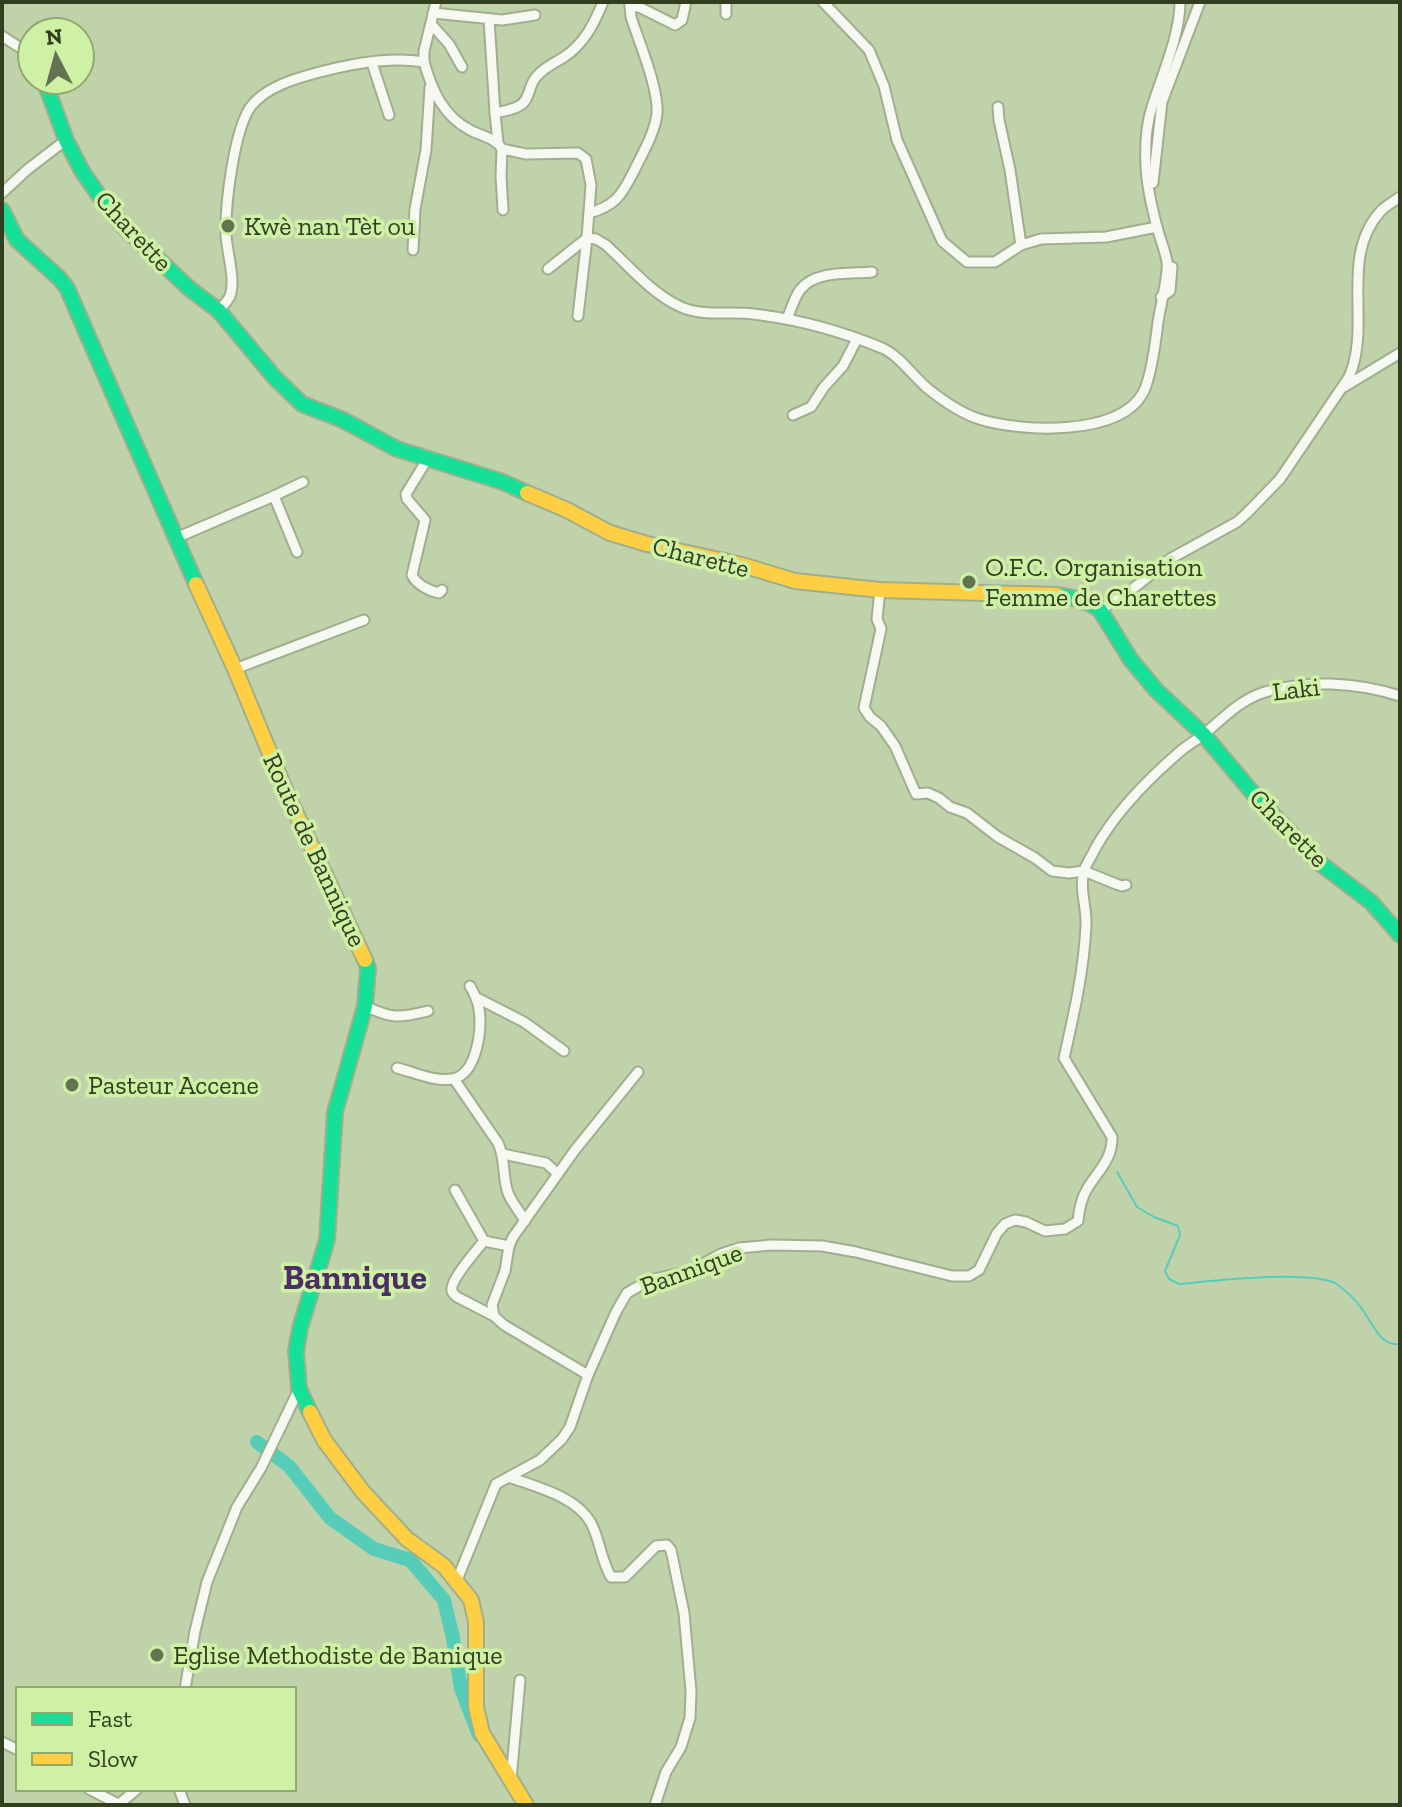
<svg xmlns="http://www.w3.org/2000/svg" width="1402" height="1807" font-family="'Zilla Slab',serif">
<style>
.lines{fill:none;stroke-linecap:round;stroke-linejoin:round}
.stream{stroke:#55cdb9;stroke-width:2}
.river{stroke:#55cdb9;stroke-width:14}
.street-casing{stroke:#a0ae8e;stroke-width:13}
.fast-casing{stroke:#a0ae8e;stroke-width:18}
.slow-casing{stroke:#a0ae8e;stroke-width:18}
.street{stroke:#f6f8f2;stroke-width:9}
.fast{stroke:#16e098;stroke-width:14}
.slow{stroke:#ffcf43;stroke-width:14}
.poi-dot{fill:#637250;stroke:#cff1a5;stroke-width:3}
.labels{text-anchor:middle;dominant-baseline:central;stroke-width:7;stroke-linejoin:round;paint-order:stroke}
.poi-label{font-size:26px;fill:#313e1f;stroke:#cff1a5;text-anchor:start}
.street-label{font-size:26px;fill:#313e1f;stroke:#cff1a5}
.district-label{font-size:34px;font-weight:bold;fill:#4d2d66;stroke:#cff1a5}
</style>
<rect width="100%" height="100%" fill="#c0d2aa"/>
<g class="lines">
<path class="stream" d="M1117 1172 1137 1207 1154 1217 1178 1226 1180 1235 1165 1271 1169 1279 1179 1284C1213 1281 1306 1270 1335 1283 1342 1287 1358 1302 1362 1309 1372 1322 1380 1347 1400 1344"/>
<path class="river" d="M257 1442 289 1466 330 1518 374 1549 410 1560 444 1600 453 1638 461 1689 479 1735"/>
<g class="street-casing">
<g id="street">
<path d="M630 2V5L641 8 675 25 682 20 686 2"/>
<path d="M726 2V14"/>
<path d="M823 2 869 50 884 86 897 140 942 241 967 262H995L1021 245 1041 239 1106 237 1157 227"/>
<path d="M433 13 502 20 535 15"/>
<path d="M489 19 495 113"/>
<path d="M431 24 449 44 462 67"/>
<path d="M2 36 28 53 32 61"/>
<path d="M424 62C432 90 443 116 470 130 481 136 496 138 502 149L526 154 578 153 586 159 591 185 587 238 596 239 606 245C629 266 652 294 681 307 704 317 729 311 753 314 796 319 841 331 882 348 900 356 912 375 927 388 942 400 960 413 979 419 1020 432 1119 437 1143 393 1151 378 1156 339 1158 322 1160 308 1169 273 1167 262 1165 250 1160 239 1157 227 1152 208 1147 187 1146 167 1145 148 1146 125 1152 107 1162 75 1180 35 1180 2"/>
<path d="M372 63 389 115"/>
<path d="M998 107 999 120 1010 170 1021 245"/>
<path d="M498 143 495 113C503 111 512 110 519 106 531 100 528 83 538 75 545 67 555 63 564 57 584 44 594 24 603 2"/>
<path d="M502 149 501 176 503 210"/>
<path d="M1153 183 1162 102 1200 2"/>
<path d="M2 193 28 169 66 140"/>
<path d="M589 213C615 206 621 196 633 173 642 154 654 135 657 114 659 89 639 42 631 17L630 5"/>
<path d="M413 250 415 209 426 150 430 87"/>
<path d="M548 269 587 238"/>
<path d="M1161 297 1170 291 1172 267"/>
<path d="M219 311C222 306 228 301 230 296 236 280 227 253 226 235 225 206 234 127 252 105 267 87 294 79 316 73 349 64 391 56 424 62V51L436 2"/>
<path d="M578 316 587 238"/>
<path d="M787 319C791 310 794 298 800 290 815 270 850 274 872 272"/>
<path d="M1344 387 1400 353"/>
<path d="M793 415 811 407 824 387 843 366 857 339"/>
<path d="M428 458 406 494 407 499 425 520 412 575C416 584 429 591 439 593L442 590"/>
<path d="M274 496 297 552"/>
<path d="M176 538 274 496 303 482"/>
<path d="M880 590 877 619 881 629 864 708 870 717 881 726 895 746 916 794 928 793 939 798 950 807 967 813 998 837 1035 858 1052 871 1069 873 1084 871 1116 884 1122 886 1126 885"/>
<path d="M1100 610 1130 591 1170 559 1237 522 1247 513 1280 479 1349 377C1372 325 1339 258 1380 212 1385 206 1393 202 1400 197"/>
<path d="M235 669 364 620"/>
<path d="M477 998 524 1022 564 1051"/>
<path d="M365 1006C392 1019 399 1018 428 1011"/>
<path d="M397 1068C414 1072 434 1082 452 1079 477 1075 482 1030 479 1009 478 1001 474 993 470 986"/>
<path d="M454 1079 498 1143C506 1160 502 1176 508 1193 512 1203 520 1212 525 1221"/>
<path d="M503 1154 546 1163 558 1174"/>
<path d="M455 1190 484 1241 509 1246"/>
<path d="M484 1241C477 1250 449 1281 452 1291 453 1294 455 1295 457 1297L494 1316"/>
<path d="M588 1375 504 1325 494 1316 492 1305 505 1271 509 1246 513 1237 575 1150 638 1072"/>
<path d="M509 1477C536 1487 576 1496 591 1523 600 1540 601 1560 611 1577H625L656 1546 667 1545 671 1550 684 1613 691 1691 690 1718 681 1747 666 1772 655 1805"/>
<path d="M457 1580 496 1484 540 1460 562 1439 570 1427 588 1375 616 1312 627 1293 650 1280 690 1271 721 1254 739 1248 771 1245 822 1246 856 1252 952 1276H969L979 1270 997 1233 1005 1224 1015 1220 1026 1222 1045 1231 1065 1229 1078 1221C1079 1210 1081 1199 1087 1189 1097 1172 1113 1159 1112 1137L1064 1058C1074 1014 1084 970 1086 925 1087 908 1079 889 1084 871 1086 864 1092 856 1095 849 1116 811 1150 777 1183 749 1191 743 1200 738 1208 731 1224 717 1241 700 1262 693 1307 679 1356 682 1400 696"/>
<path d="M185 1689 195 1631 207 1582 237 1507 261 1468 299 1389"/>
<path d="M2 1742 18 1750"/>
<path d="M511 1780 520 1680"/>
<path d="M89 1789 118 1804"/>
<path d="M179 1789 185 1805"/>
<path d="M118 1805 137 1789"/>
</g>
</g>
<g class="fast-casing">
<g id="fast">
<path d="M44 80 66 140 82 171 100 197 126 229 190 289 219 311 275 378 302 404 343 420 397 449 503 482 527 493"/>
<path d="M2 210 17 240 59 278 67 288 196 584"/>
<path d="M1057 595C1072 597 1089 601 1100 610L1131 660 1156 690 1204 735 1257 798 1317 861 1371 902 1400 935"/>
<path d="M310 1412 299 1389 296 1351 300 1328 327 1240 335 1112 365 1006 368 968 365 960"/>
</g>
</g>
<g class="slow-casing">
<g id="slow">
<path d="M527 493 567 510 610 533 647 544 742 565 795 581 880 590 1057 595"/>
<path d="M196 584 235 669 286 792 365 960"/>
<path d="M310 1412 324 1440 363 1492 407 1539 444 1566 471 1600 476 1622V1707L482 1733 526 1805"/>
</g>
</g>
<use href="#street" class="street"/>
<use href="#fast" class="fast"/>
<use href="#slow" class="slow"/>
</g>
<g class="poi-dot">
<circle cx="228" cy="226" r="8"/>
<circle cx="969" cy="582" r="8"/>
<circle cx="72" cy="1085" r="8"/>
<circle cx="157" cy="1655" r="8"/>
</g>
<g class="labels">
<g class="poi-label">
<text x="244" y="226">Kwè nan Tèt ou</text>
<text x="985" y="567">O.F.C. Organisation<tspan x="985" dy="30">Femme de Charettes</tspan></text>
<text x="88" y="1085">Pasteur Accene</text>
<text x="173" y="1655">Eglise Methodiste de Banique</text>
</g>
<g class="street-label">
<text transform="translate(134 231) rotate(47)">Charette</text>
<text transform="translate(701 557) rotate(14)">Charette</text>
<text transform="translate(1296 689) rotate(-7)">Laki</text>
<text transform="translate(1289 828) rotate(45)">Charette</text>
<text transform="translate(315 850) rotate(65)">Route de Bannique</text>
<text transform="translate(691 1269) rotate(-20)">Bannique</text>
</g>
<g class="district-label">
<text x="355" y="1277">Bannique</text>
</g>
</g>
<rect width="1402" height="1807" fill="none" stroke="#313e1f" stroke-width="8"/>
<rect x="16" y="1687" width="280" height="104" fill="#cff1a5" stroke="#90a96f" stroke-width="2"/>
<rect x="32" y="1713" width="40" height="12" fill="#16e098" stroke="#90a96f" stroke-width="2"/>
<text x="88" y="1727" font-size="24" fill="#313e1f">Fast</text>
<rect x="32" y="1753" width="40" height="12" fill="#ffcf43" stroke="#90a96f" stroke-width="2"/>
<text x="88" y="1767" font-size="24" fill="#313e1f">Slow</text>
<g transform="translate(56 56) rotate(354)"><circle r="38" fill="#cff1a5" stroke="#90a96f" stroke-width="2"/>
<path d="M0-6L14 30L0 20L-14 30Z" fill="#637250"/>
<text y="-12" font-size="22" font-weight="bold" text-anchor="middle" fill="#313e1f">N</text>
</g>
</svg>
